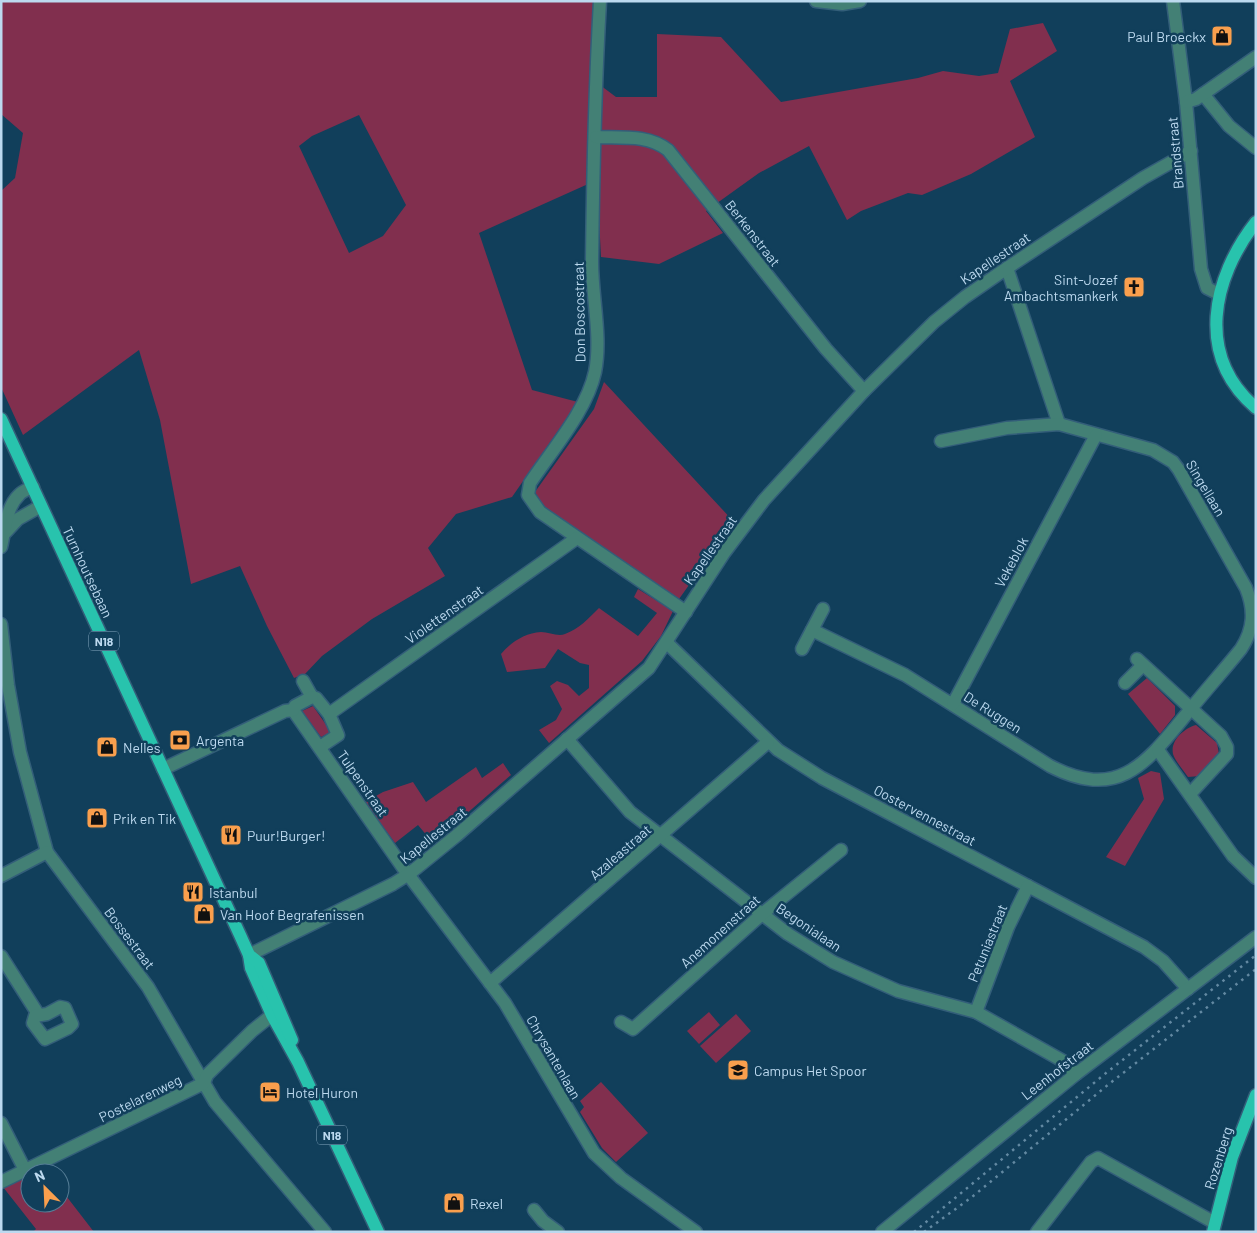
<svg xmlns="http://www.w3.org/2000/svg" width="1257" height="1233" font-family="Barlow,sans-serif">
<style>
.green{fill:#812f4e;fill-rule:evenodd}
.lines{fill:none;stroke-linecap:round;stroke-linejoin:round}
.minor-casing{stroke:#335e79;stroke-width:15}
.major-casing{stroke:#335e79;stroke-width:15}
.minor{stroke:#438075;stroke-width:12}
.major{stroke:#28c3ad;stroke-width:12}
.rail{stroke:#6389a2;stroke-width:2.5;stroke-dasharray:2.5 5;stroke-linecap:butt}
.labels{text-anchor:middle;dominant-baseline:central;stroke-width:5;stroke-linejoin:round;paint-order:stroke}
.shield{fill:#113f5b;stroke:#89abc3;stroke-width:1}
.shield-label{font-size:12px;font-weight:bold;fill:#bcd9ef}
.poi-label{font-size:14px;fill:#bcd9ef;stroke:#113f5b;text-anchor:start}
.street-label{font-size:14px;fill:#bcd9ef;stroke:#113f5b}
</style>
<rect width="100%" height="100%" fill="#113f5b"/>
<g class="green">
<path d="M1 1H595L600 85 616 97H657V34L721 37 781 102 918 78 943 71 979 76 998 73 1010 29 1043 23 1057 51 1010 81 1035 137 971 174 922 195 908 193 861 211 847 220 809 146 759 173 706 211 723 233 659 264 601 257 597 180 479 233 532 390 578 402 512 497 456 514 428 548 445 576 372 619 322 656 305 674 294 678 267 626 240 566 191 584 160 420 139 350 23 435 1 387V191L15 178 23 133 1 114ZM359 115 406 205 383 236 349 253 299 146 312 136Z"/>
<path d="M604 382 734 522 679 599 545 510 535 492 594 409Z"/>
<path d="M638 589 673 611 661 636 642 661 549 743 539 730 556 720 562 709 550 686 557 681 568 685 579 696 589 688V665L580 663 558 649 545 668 507 672 501 654C511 642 525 633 541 632 549 632 558 637 565 634 579 629 589 618 599 608L638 636 657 613 634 597Z"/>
<path d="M1147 678 1175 706V715L1160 734 1128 694Z"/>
<path d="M313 706 329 729V733L321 737 302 711Z"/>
<path d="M1196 725 1217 743 1219 754 1200 776 1188 777C1184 771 1175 761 1173 754 1170 740 1185 728 1196 725Z"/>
<path d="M503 763 511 775 433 843 418 825 395 843 365 802 383 792 413 782 426 802 476 767 482 778Z"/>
<path d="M1151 771 1160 773 1164 799 1125 866 1106 857 1144 799 1138 778Z"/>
<path d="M709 1012 720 1025 699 1044 687 1031Z"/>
<path d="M736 1014 751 1031 716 1063 700 1046Z"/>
<path d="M601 1082 648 1133 616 1162 602 1148 580 1112 584 1107 580 1101Z"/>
<path d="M30 1174V1203H60V1188L94 1232H33L36 1229 3 1187Z"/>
</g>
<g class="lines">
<g class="minor-casing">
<g id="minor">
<path d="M600 1C595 88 593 175 592 262 592 298 602 337 595 372 587 410 552 450 530 483L528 495 540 512 686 612"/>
<path d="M816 1 842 4 860 1"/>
<path d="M1173 1 1186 102 1201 269 1207 288 1219 294"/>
<path d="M1203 94 1229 126 1256 148"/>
<path d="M1186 102 1196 99 1256 57"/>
<path d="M596 137C621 138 648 134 668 150L826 349 864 391"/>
<path d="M1007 268 1059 424"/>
<path d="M6 532 18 519 41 506"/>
<path d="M1 547C5 531 6 507 19 495 22 491 29 489 33 487"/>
<path d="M1 624 8 685 20 752 47 852 148 987 215 1102 325 1232"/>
<path d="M812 630 905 675 1050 766C1120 802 1147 762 1189 711 1206 690 1224 670 1241 649 1254 629 1255 610 1246 588L1179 470 1173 462 1153 450 1059 424 1007 428 941 441"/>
<path d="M667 643 778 750 822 778 1144 947 1163 961 1188 989"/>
<path d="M802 649 823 609"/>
<path d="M1137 659 1221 736 1227 747V754L1190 794"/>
<path d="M303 681 312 697"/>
<path d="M1125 683 1143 665"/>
<path d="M312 697 316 698 329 714 338 735 320 747"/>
<path d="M953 704 1096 435"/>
<path d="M293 710 404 869 505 1003 594 1153 621 1178 696 1232"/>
<path d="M329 714 577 538"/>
<path d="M567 739 630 812 788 934 833 962 898 991 976 1012 1063 1061 1076 1074"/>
<path d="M1158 750 1233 856 1256 878"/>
<path d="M163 769 285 711 293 710 295 706 312 697"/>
<path d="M1 876 47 852"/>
<path d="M249 955 393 884 409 874 456 836 649 668 724 553 764 500 864 391 934 322 965 297 1007 268 1143 178 1191 151"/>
<path d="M1 956 38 1014"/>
<path d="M490 983 768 742"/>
<path d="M60 1007 65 1008 72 1024 68 1028 45 1039 33 1023 35 1016 47 1014Z"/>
<path d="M976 1012 1008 927 1028 886"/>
<path d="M621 1022 633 1029 762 914 841 850"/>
<path d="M1 1123 25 1170"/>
<path d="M1 1182 204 1083 207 1075 252 1031 272 1015"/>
<path d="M534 1210 543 1221 558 1232"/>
<path d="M882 1232 1076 1074 1256 937"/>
<path d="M1037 1232 1091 1162 1098 1158 1215 1223"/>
</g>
</g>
<g class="major-casing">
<g id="major">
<path d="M1256 222C1212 278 1195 356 1256 408"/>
<path d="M1 419 240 935 249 955 251 968 272 1015 298 1062 378 1232"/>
<path d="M249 955 259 963 292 1040"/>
<path d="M1213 1232 1232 1157 1256 1095"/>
</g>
</g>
<use href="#minor" class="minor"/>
<use href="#major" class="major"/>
<g class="rail">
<path d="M914 1232 1106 1073 1256 955"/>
<path d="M924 1232 972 1197 1109 1084 1256 969"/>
</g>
</g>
<defs>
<g id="shop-square" transform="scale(1.125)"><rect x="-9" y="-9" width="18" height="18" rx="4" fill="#f99f4d" stroke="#113f5b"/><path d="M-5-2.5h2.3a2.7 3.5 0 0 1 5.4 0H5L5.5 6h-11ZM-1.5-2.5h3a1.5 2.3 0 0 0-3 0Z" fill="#111"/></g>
<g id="church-square" transform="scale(1.125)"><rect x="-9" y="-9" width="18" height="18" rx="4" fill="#f99f4d" stroke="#113f5b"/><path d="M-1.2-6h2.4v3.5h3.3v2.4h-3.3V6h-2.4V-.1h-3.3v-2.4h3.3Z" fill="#111"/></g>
<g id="bank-square" transform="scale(1.125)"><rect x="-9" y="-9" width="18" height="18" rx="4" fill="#f99f4d" stroke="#113f5b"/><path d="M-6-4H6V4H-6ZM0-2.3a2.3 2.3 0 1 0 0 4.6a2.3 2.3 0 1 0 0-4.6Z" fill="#111"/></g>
<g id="restaurant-square" transform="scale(1.125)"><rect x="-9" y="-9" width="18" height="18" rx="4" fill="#f99f4d" stroke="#113f5b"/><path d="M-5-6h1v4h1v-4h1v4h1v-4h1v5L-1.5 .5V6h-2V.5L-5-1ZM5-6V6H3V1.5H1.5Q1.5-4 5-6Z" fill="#111"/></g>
<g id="school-square" transform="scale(1.125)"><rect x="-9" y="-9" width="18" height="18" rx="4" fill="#f99f4d" stroke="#113f5b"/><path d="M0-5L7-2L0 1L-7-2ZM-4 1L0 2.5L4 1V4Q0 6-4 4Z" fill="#111"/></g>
<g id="hotel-square" transform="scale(1.125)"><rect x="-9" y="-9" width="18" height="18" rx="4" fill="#f99f4d" stroke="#113f5b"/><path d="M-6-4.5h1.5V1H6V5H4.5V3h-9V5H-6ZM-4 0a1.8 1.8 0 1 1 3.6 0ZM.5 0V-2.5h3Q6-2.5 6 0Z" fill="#111"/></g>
</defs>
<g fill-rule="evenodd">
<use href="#shop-square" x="1222" y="36"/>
<use href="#church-square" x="1134" y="287"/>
<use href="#bank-square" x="180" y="740"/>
<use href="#shop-square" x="107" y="747"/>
<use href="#shop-square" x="97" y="818"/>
<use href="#restaurant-square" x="231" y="835"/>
<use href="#restaurant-square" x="193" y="892"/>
<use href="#shop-square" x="204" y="914"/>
<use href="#school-square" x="738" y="1070"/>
<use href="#hotel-square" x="270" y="1092"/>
<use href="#shop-square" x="454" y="1203"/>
</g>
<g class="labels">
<g class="shield">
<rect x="89" y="631.5" width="30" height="19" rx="4"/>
<rect x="317" y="1125.5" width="30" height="19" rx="4"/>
</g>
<g class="shield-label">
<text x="104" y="641">N18</text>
<text x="332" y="1135">N18</text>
</g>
<g class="poi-label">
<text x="1206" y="36" text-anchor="end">Paul Broeckx</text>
<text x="1118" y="279" text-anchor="end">Sint-Jozef<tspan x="1118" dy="16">Ambachtsmankerk</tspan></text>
<text x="196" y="740">Argenta</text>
<text x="123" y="747">Nelles</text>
<text x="113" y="818">Prik en Tik</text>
<text x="247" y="835">Puur!Burger!</text>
<text x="209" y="892">Istanbul</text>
<text x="220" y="914">Van Hoof Begrafenissen</text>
<text x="754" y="1070">Campus Het Spoor</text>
<text x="286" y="1092">Hotel Huron</text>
<text x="470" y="1203">Rexel</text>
</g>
<g class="street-label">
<text transform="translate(1175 153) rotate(-95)">Brandstraat</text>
<text transform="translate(753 233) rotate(52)">Berkenstraat</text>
<text transform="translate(995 258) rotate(-34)">Kapellestraat</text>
<text transform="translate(579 312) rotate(-91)">Don Boscostraat</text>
<text transform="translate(1206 488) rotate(59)">Singellaan</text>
<text transform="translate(710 550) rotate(-55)">Kapellestraat</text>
<text transform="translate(1011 562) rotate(-62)">Vekeblok</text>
<text transform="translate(88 572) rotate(65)">Turnhoutsebaan</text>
<text transform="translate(444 614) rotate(-35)">Violettenstraat</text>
<text transform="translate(993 712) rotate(32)">De Ruggen</text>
<text transform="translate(363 783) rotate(55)">Tulpenstraat</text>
<text transform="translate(925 815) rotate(28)">Oostervennestraat</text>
<text transform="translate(433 835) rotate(-39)">Kapellestraat</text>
<text transform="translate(620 852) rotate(-41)">Azaleastraat</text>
<text transform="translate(809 927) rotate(34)">Begonialaan</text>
<text transform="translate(720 931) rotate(-42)">Anemonenstraat</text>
<text transform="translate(130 938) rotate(53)">Bossestraat</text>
<text transform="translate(987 943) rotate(-68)">Petuniastraat</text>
<text transform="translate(554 1057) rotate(60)">Chrysantenlaan</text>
<text transform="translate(1057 1070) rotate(-38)">Leenhofstraat</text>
<text transform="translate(140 1098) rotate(-26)">Postelarenweg</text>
<text transform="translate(1218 1158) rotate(-73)">Rozenberg</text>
</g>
</g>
<rect width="1257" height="1233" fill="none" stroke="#bcd9ef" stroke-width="5"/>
<g transform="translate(45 1188) rotate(336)"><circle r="24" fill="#113f5b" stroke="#557d96"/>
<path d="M0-4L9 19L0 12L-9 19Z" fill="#f99f4d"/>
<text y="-8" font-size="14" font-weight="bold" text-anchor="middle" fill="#bcd9ef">N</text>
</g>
</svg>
